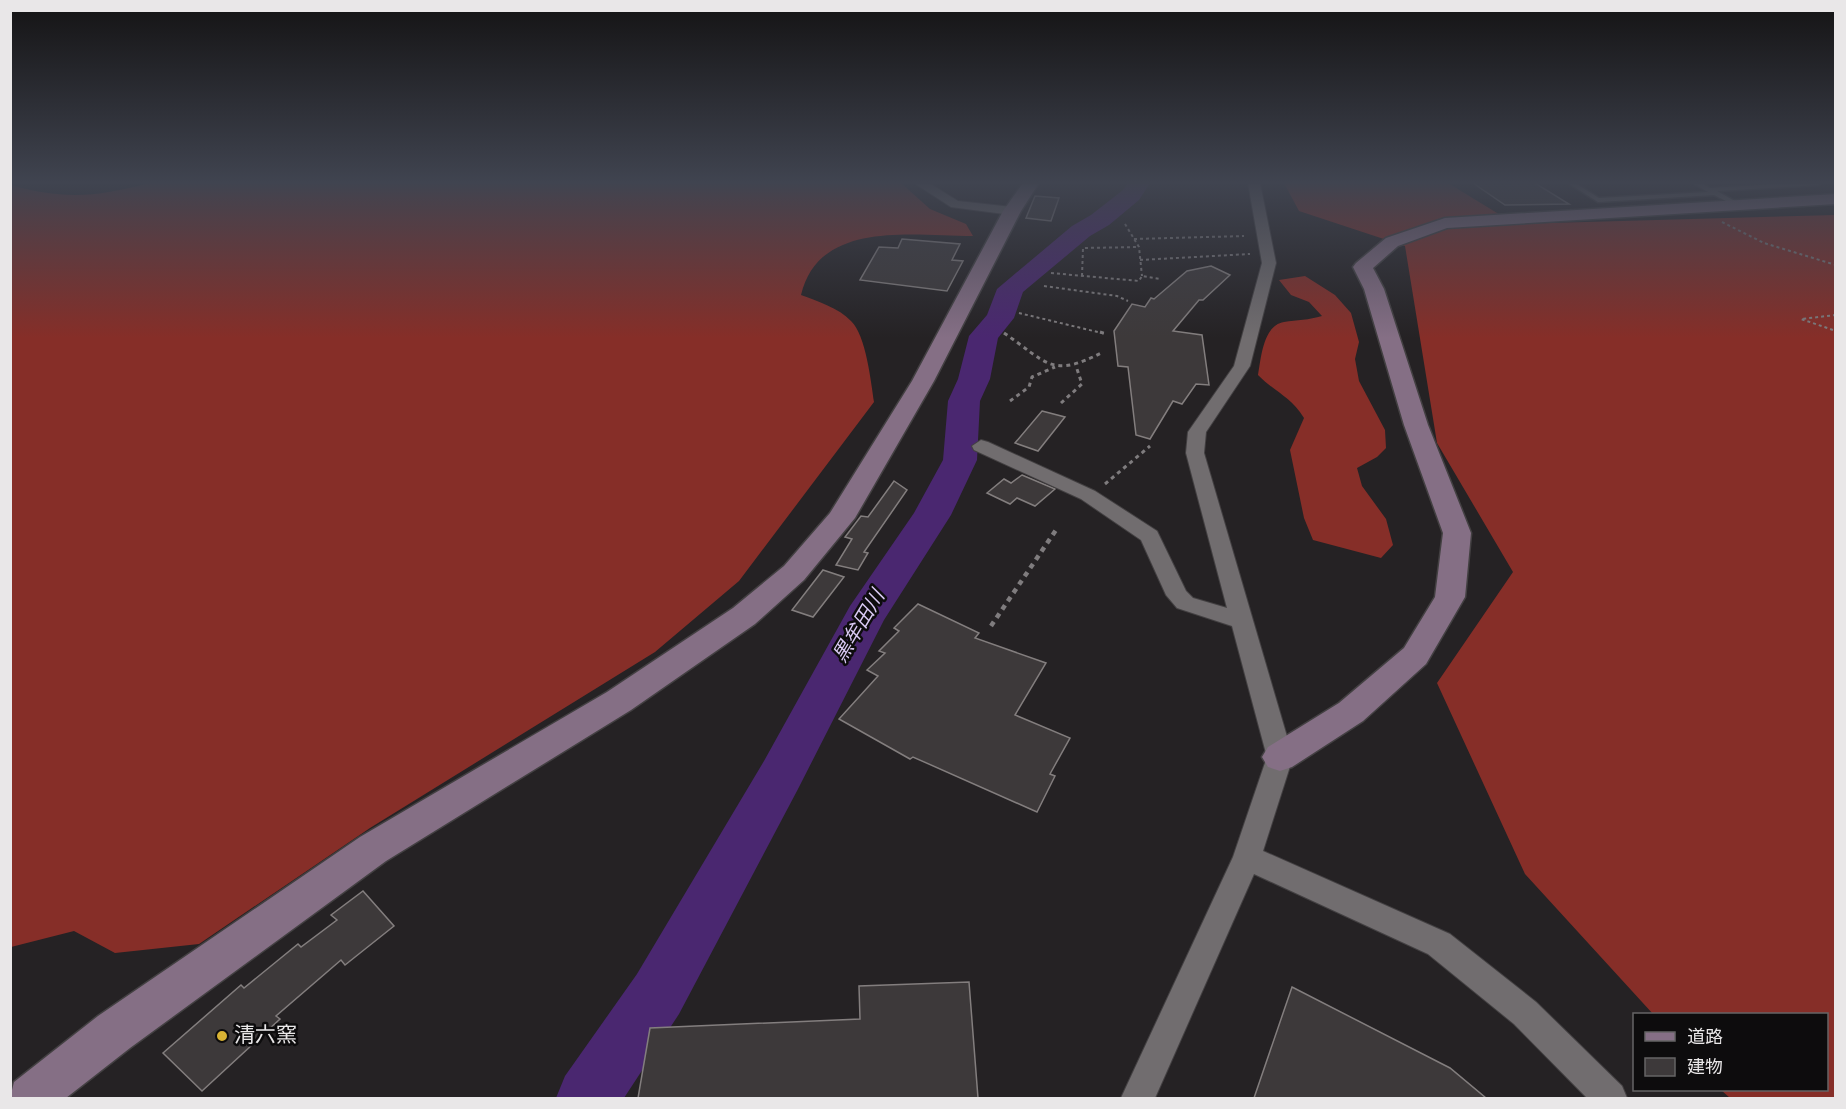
<svg xmlns="http://www.w3.org/2000/svg" width="1846" height="1109" font-family="Overpass,'Noto Sans JP',sans-serif">
<style>
.forest{fill:#862e28}
.lines{fill:none;stroke-linecap:round;stroke-linejoin:round}
.river{fill:#4a2770;fill-rule:evenodd}
.building{fill:#3d393a;stroke:#837e7e;stroke-width:1.5}
.lane-casing{stroke:#434042;stroke-width:3}
.street-casing{stroke:#434042;stroke-width:2}
.secondary-casing{stroke:#434042;stroke-width:3}
.path-far2{stroke:#7f7c7e;stroke-width:2;stroke-dasharray:3 3;stroke-linecap:butt}
.path-far1{stroke:#7f7c7e;stroke-width:3;stroke-dasharray:4 4;stroke-linecap:butt}
.path{stroke:#7f7c7e;stroke-width:4.5;stroke-dasharray:5 5;stroke-linecap:butt}
.lane{fill:#716d6f;fill-rule:evenodd}
.street{fill:#716d6f;fill-rule:evenodd}
.secondary{fill:#856f85;fill-rule:evenodd}
.poi-dot{fill:#d9b334;stroke:#0d0c0d;stroke-width:2}
.labels{text-anchor:middle;dominant-baseline:central;stroke-width:5;stroke-linejoin:round;paint-order:stroke}
.water-label{font-size:20px;font-style:italic;fill:#d9c9f3;stroke:#0d0c0d}
.near-poi-label{font-size:21px;fill:#e9e7e8;stroke:#0d0c0d;text-anchor:start}
</style>
<rect width="100%" height="100%" fill="#252224"/>
<g class="forest">
<path d="M150 183H901L930 209 966 224 973 236C913 236 819 219 801 295 817 301 839 308 851 321 866 335 871 382 874 402L739 581 655 652 370 828 199 944 115 953 74 931 11 947V185C64 200 96 197 150 183Z"/>
<path d="M1284 183H1448L1515 224 1835 215V1098H1730L1721 1090H1826V1014H1653L1525 874 1437 683 1513 572 1437 443 1405 246 1299 211Z"/>
<path d="M1305 276 1335 295 1351 313 1359 342 1355 359 1359 381 1385 430 1386 448 1377 457 1357 468 1362 486 1386 519 1393 545 1381 558 1313 540 1304 518 1290 450 1304 418C1290 396 1276 393 1258 375 1261 359 1263 325 1284 322 1297 320 1309 320 1322 316L1309 302 1291 295 1279 280Z"/>
</g>
<g class="lines">
<path class="river" d="M1128 183H1150L1139 200 1109 225 1090 236 1023 292 1014 318 998 338 990 379 980 401 977 460 951 515 884 620 798 789 679 1014 624 1098H556L565 1076 637 974 764 761 850 606 914 513 943 460 948 401 958 379 969 336 987 315 997 289 1072 226 1091 215 1123 190Z"/>
</g>
<g class="building">
<path d="M1473 183H1535L1569 204 1505 205Z"/>
<path d="M1035 196 1059 198 1051 221 1026 218Z"/>
<path d="M902 239 960 244 952 260 963 261 947 291 860 280 879 247 898 248Z"/>
<path d="M1211 266 1230 275 1203 300H1199L1173 331 1202 335 1209 385 1196 384 1182 404 1173 401 1150 439 1136 435 1128 367 1118 366 1114 331 1132 304 1145 307 1151 298 1154 299 1187 271Z"/>
<path d="M1042 411 1065 417 1038 451 1015 443Z"/>
<path d="M1022 475 1055 489 1035 506 1017 498 1010 504 987 493 1004 479 1011 483Z"/>
<path d="M894 481 907 490 864 552 868 553 858 570 836 565 852 539 845 537 861 516 868 517Z"/>
<path d="M823 570 844 577 813 617 792 610Z"/>
<path d="M918 604 979 633 975 638 1046 663 1015 715 1070 738 1050 774 1055 776 1037 812 913 757 910 759 839 719 878 676 867 670 885 653 879 651 899 631 894 628Z"/>
<path d="M363 891 394 926 345 965 341 960 276 1016 280 1019 202 1091 163 1053 241 985 244 988 298 944 301 947 337 920 331 915Z"/>
<path d="M969 982 978 1098H638L650 1028 860 1019 859 986Z"/>
<path d="M1292 987 1450 1068 1486 1098H1254Z"/>
</g>
<g class="lines">
<g class="lane-casing">
<path id="lane" d="M1568 183H1575L1599 198 1708 192 1693 183H1701L1710 188 1790 183H1821L1818 185 1717 191 1740 204V206L1738 207 1714 195 1598 202Z"/>
</g>
<g class="street-casing">
<g id="street">
<path d="M914 183H929L958 201 1012 207 1018 211 1012 215 951 207Z"/>
<path d="M1248 183H1260L1276 263 1250 366 1206 432 1204 453 1293 757 1263 851 1450 934 1536 1002 1622 1086 1627 1098H1587L1514 1024 1428 954 1254 874 1155 1098H1121L1233 857 1267 757 1232 626 1177 608 1166 595 1141 540 1081 499 974 450 972 446 981 440 988 442 1095 491 1157 531 1186 591 1193 598 1227 608 1186 453 1188 432 1234 366 1262 263Z"/>
</g>
</g>
<g class="secondary-casing">
<g id="secondary">
<path d="M1023 183H1039L1021 211 934 381 855 518 804 580 755 624 631 710 386 861 130 1048 66 1098H10L14 1082 98 1016 360 837 607 692 733 608 784 566 830 513 912 381 1003 211Z"/>
<path d="M1836 194V204L1447 228 1398 246 1373 268 1384 289 1428 425 1471 533 1465 597 1426 664 1363 721 1292 767 1280 771 1268 767 1262 757 1268 747 1339 703 1404 648 1435 597 1443 533 1404 425 1364 289 1353 267 1356 263 1386 238 1445 218Z"/>
</g>
</g>
<g class="path-far2">
<path d="M1722 222 1764 243 1836 265"/>
<path d="M1125 224 1139 247 1142 276"/>
<path d="M1134 239 1244 236"/>
<path d="M1140 260 1250 254"/>
<path d="M1051 273 1139 281 1142 276 1160 279"/>
<path d="M1082 276 1083 248 1139 247"/>
<path d="M1044 286 1117 296 1128 301"/>
<path d="M1019 313 1106 334"/>
<path d="M1836 315 1801 319 1836 331"/>
</g>
<g class="path-far1">
<path d="M1100 332 1107 334"/>
<path d="M1004 333C1048 363 1051 379 1103 352"/>
<path d="M1010 401 1029 387 1032 377 1055 367"/>
<path d="M1061 403 1082 384 1076 366"/>
<path d="M1105 484 1150 446"/>
</g>
<path class="path" d="M991 626 1058 527"/>
<use href="#lane" class="lane"/>
<use href="#street" class="street"/>
<use href="#secondary" class="secondary"/>
</g>
<linearGradient id="sky" x2="0" y2="1"><stop stop-color="#141314"/><stop offset="0.54" stop-color="#404450"/><stop offset="1" stop-color="#404450" stop-opacity="0"/></linearGradient>
<rect width="1846" height="338" fill="url(#sky)"/>
<circle class="poi-dot" cx="222" cy="1036" r="6"/>
<g class="labels">
<g class="water-label">
<text transform="translate(860 627) rotate(-59)">黒牟田川</text>
</g>
<g class="near-poi-label">
<text x="234" y="1036">清六窯</text>
</g>
</g>
<rect width="1846" height="1109" fill="none" stroke="#e9e7e8" stroke-width="24"/>
<rect x="1633" y="1013" width="195" height="78" fill="#0d0c0d" stroke="#656465" stroke-width="1.5"/>
<rect x="1645" y="1032" width="30" height="9" fill="#856f85" stroke="#656465" stroke-width="1.5"/>
<text x="1687" y="1043" font-size="18" fill="#e9e7e8">道路</text>
<rect x="1645" y="1058" width="30" height="18" fill="#3d393a" stroke="#656465" stroke-width="1.5"/>
<text x="1687" y="1073" font-size="18" fill="#e9e7e8">建物</text>
</svg>
